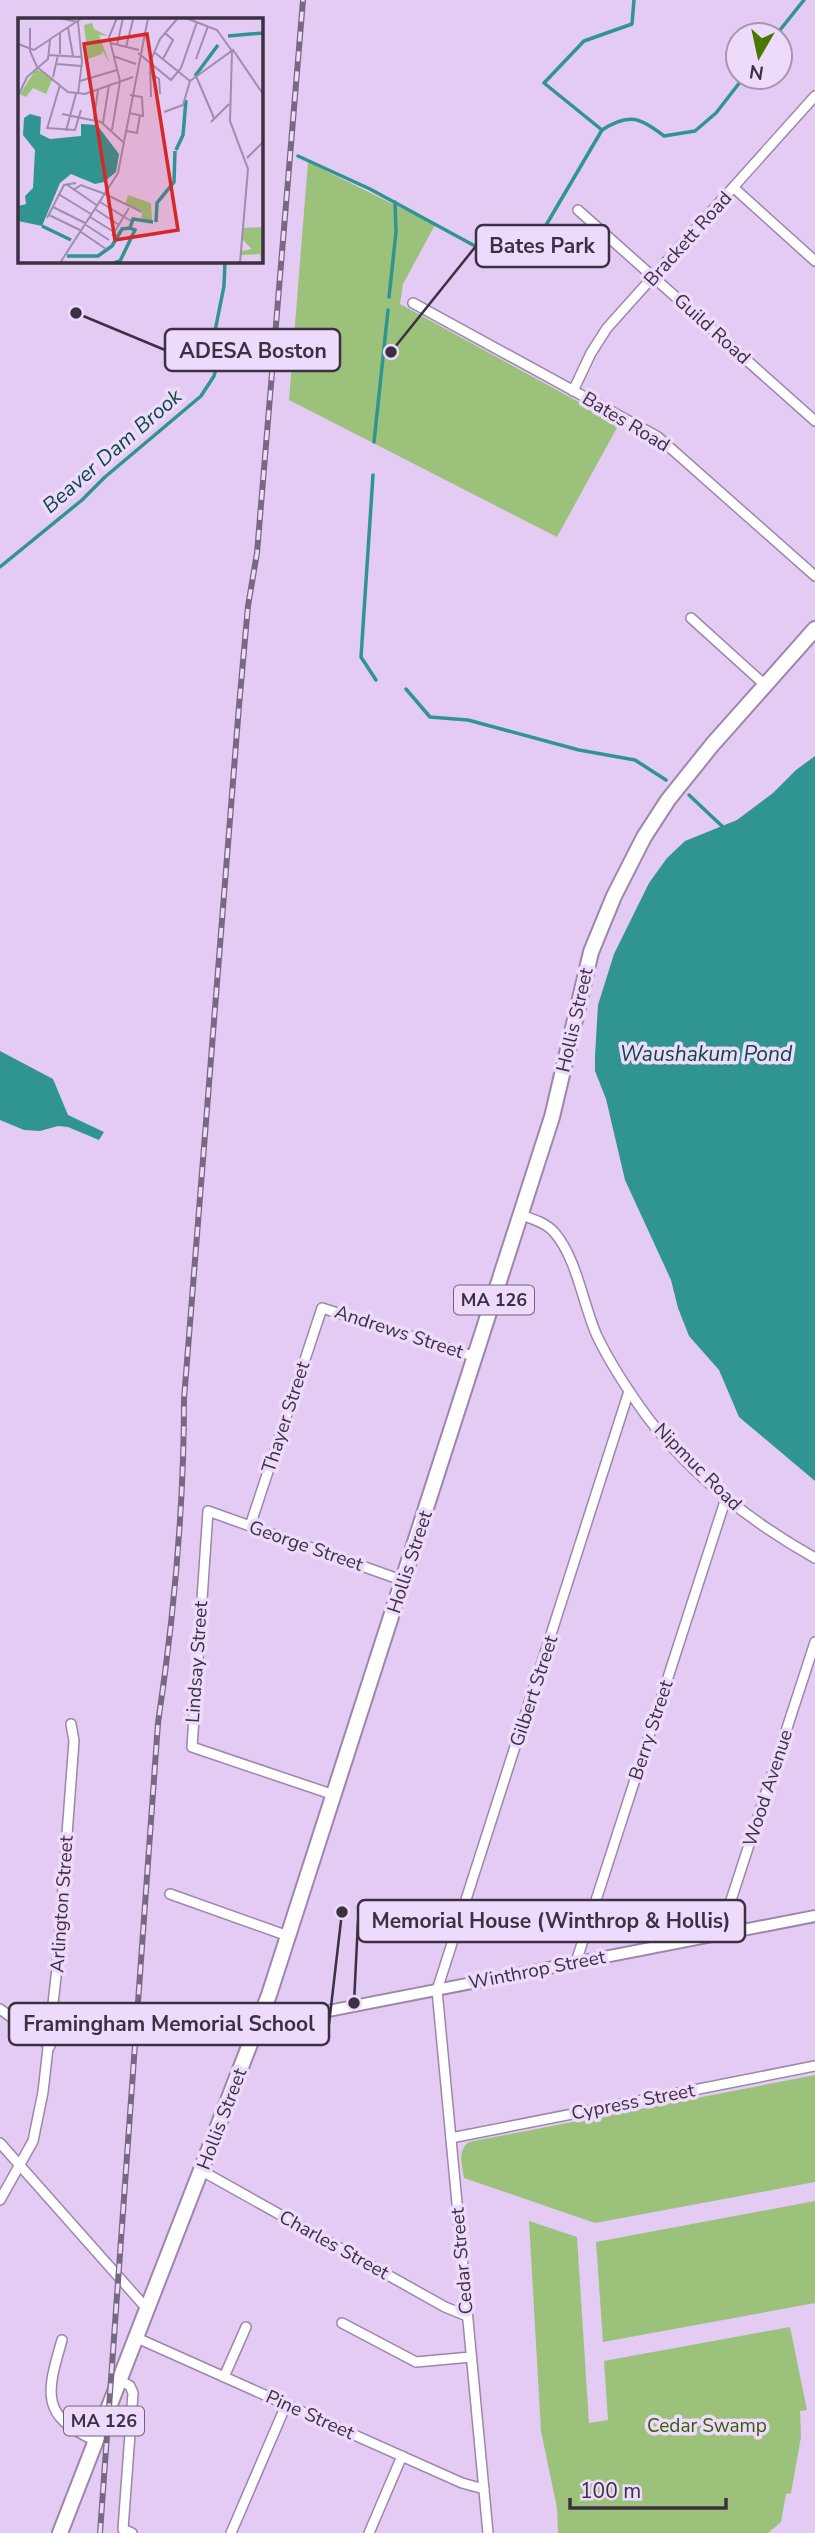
<svg xmlns="http://www.w3.org/2000/svg" width="815" height="2533" font-family="'Nunito Sans',sans-serif">
<style>
.green{fill:#9bc17b}
.water{fill:#309491}
.lines{fill:none;stroke-linecap:round;stroke-linejoin:round}
.stream{stroke:#309491;stroke-width:3.5}
.minor-casing{stroke:#9d86ac;stroke-width:12}
.tertiary-casing{stroke:#9d86ac;stroke-width:14}
.primary-casing{stroke:#9d86ac;stroke-width:18}
.minor{stroke:#fff;stroke-width:9}
.tertiary{stroke:#fff;stroke-width:10}
.primary{stroke:#fff;stroke-width:14}
.rail-casing{stroke:#786983;stroke-width:6}
.rail{stroke:#eedafb;stroke-width:3.5;stroke-dasharray:10;stroke-linecap:butt}
.labels{text-anchor:middle;dominant-baseline:central;stroke-width:7;stroke-linejoin:round;paint-order:stroke}
.shield{fill:#eedafb;stroke:#71647a;stroke-width:2}
.shield-label{font-size:18px;font-weight:bold;fill:#3b3142}
.street-label{font-size:19px;fill:#3b3142;stroke:#eedafb}
.park-label{font-size:19px;fill:#375c07;stroke:#eedafb}
.water-label{font-size:21px;font-style:italic;fill:#0b4745;stroke:#eedafb}
.inset-river{fill:none;stroke:#309491;stroke-width:3.5}
.inset-road{fill:none;stroke:#a08dad;stroke-width:2}
.view{fill:#d62828;fill-opacity:0.15;stroke:#d62828;stroke-width:3.5}
.inset-edge{fill:none;stroke:#3b3142;stroke-width:3.5}
.leader{fill:none;stroke:#3b3142;stroke-width:2.5}
.callout-dot{fill:#3b3142;stroke:#eedafb;stroke-width:2.5}
.callout{fill:#eedafb;stroke:#3b3142;stroke-width:2.5}
.callout-label{font-size:21px;text-anchor:middle;font-weight:bold;fill:#3b3142}
</style>
<rect width="100%" height="100%" fill="#e3cbf4"/>
<g class="green">
<path d="M308 162 435 225 403 284 400 304 619 424 557 537 289 400Z"/>
<path d="M815 2075V2182L595 2223 464 2178C462 2165 457 2151 469 2142Z"/>
<path d="M815 2201V2303L603 2342 596 2242Z"/>
<path d="M529 2221 577 2237 589 2423 608 2420 604 2361 790 2327 807 2410 800 2411 801 2437 791 2493 786 2494 781 2522 768 2533H558L557 2508 541 2431Z"/>
</g>
<g class="water">
<path d="M815 756V1481L739 1417 719 1370 689 1336 678 1308 671 1280 625 1180 606 1099 595 1071V1056L598 1005 614 954 649 883 667 858 685 841 737 820 773 793 796 770Z"/>
<path d="M0 1051 53 1079 68 1115 104 1132 99 1140 68 1127 58 1126 40 1131 24 1130 0 1120Z"/>
</g>
<g class="lines">
<g class="stream">
<path d="M776 35 804 0"/>
<path d="M602 130C629 112 641 118 664 136L695 131 716 113 744 77"/>
<path d="M298 156 370 189 475 246H515L542 232 602 130 544 83 584 41 632 24 634 0"/>
<path d="M389 297 396 232 395 202"/>
<path d="M374 442 388 310"/>
<path d="M373 475 361 657 376 680"/>
<path d="M0 567 82 500 105 477 201 396 214 376 217 365 213 341 224 286 225 261"/>
<path d="M406 689 430 717 468 720 579 750 635 760 666 780"/>
<path d="M689 795 724 828"/>
</g>
<g class="minor-casing">
<g id="minor">
<path d="M734 188 815 261"/>
<path d="M578 210 815 421"/>
<path d="M413 303 658 437 815 576"/>
<path d="M573 391 591 353 607 328 815 96"/>
<path d="M691 618 765 685"/>
<path d="M521 1215C533 1219 546 1223 554 1232 577 1258 583 1305 597 1336 611 1365 629 1392 648 1418 693 1477 751 1522 815 1558"/>
<path d="M250 1526 322 1308 476 1357"/>
<path d="M334 1795 192 1747 208 1511 404 1581"/>
<path d="M170 1894 288 1936"/>
<path d="M720 1934 815 1642"/>
<path d="M576 1962 726 1498"/>
<path d="M0 2009 50 2046"/>
<path d="M451 2138 815 2066"/>
<path d="M0 2143 148 2310"/>
<path d="M202 2171 445 2307 467 2316"/>
<path d="M0 2200 33 2141 43 2092 57 1968 74 1741 71 1724"/>
<path d="M342 2323 416 2362 471 2357"/>
<path d="M137 2338 462 2483 484 2489"/>
<path d="M62 2340C47 2392 39 2416 96 2441"/>
<path d="M224 2377 246 2327"/>
<path d="M120 2380 130 2386 133 2393 123 2529 132 2533"/>
<path d="M231 2533 286 2405"/>
<path d="M369 2533 402 2456"/>
<path d="M488 2533 437 1990 629 1391"/>
</g>
</g>
<g class="tertiary-casing">
<path id="tertiary" d="M260 2021H277L815 1916"/>
</g>
<g class="primary-casing">
<path id="primary" d="M60 2533 269 1995 552 1117 591 952 614 896 644 837 668 800 712 745 815 629"/>
</g>
<use href="#minor" class="minor"/>
<use href="#tertiary" class="tertiary"/>
<use href="#primary" class="primary"/>
<g class="rail-casing">
<path id="rail" d="M100 2533 158 1723C174 1616 184 1507 184 1399L239 706 248 606 257 553 303 0"/>
</g>
<use href="#rail" class="rail"/>
</g>
<g class="labels">
<g class="shield">
<rect x="454" y="1285.5" width="80" height="29" rx="5"/>
<rect x="64" y="2406.5" width="80" height="29" rx="5"/>
</g>
<g class="shield-label">
<text x="494" y="1300">MA 126</text>
<text x="104" y="2421">MA 126</text>
</g>
<g class="street-label">
<text transform="translate(688 239) rotate(-48)">Brackett Road</text>
<text transform="translate(712 329) rotate(42)">Guild Road</text>
<text transform="translate(626 422) rotate(31)">Bates Road</text>
<text transform="translate(575 1020) rotate(-77)">Hollis Street</text>
<text transform="translate(399 1332) rotate(18)">Andrews Street</text>
<text transform="translate(286 1417) rotate(-72)">Thayer Street</text>
<text transform="translate(698 1467) rotate(45)">Nipmuc Road</text>
<text transform="translate(306 1546) rotate(19)">George Street</text>
<text transform="translate(410 1562) rotate(-72)">Hollis Street</text>
<text transform="translate(197 1662) rotate(-86)">Lindsay Street</text>
<text transform="translate(534 1691) rotate(-72)">Gilbert Street</text>
<text transform="translate(651 1730) rotate(-72)">Berry Street</text>
<text transform="translate(768 1788) rotate(-72)">Wood Avenue</text>
<text transform="translate(62 1904) rotate(-86)">Arlington Street</text>
<text transform="translate(537 1970) rotate(-11)">Winthrop Street</text>
<text transform="translate(633 2102) rotate(-11)">Cypress Street</text>
<text transform="translate(222 2119) rotate(-69)">Hollis Street</text>
<text transform="translate(334 2245) rotate(29)">Charles Street</text>
<text transform="translate(462 2261) rotate(-95)">Cedar Street</text>
<text transform="translate(310 2415) rotate(24)">Pine Street</text>
</g>
<g class="park-label">
<text x="707" y="2426">Cedar Swamp</text>
</g>
<g class="water-label">
<text transform="translate(112 451) rotate(-41)">Beaver Dam Brook</text>
<text x="706" y="1054">Waushakum Pond</text>
</g>
</g>
<g transform="translate(18 18)">
<rect width="245" height="245" fill="#e3cbf4"/>
<path d="M74 5 76 11 90 18 81 17 92 46 84 32V36L70 41 66 7ZM18 51 35 60 28 76 15 70 8 79 2 76ZM110 177 133 185 134 203 123 200 125 193 107 187ZM245 209V245H243L242 236 223 237 224 233 234 231 224 221V210Z" fill="#9bc17b"/>
<path d="M12 96 23 99 22 116 32 121 63 118V106L79 107 101 136 98 154 86 164 77 166 53 156 42 165 24 208 0 203V188L8 186 7 178 15 170 17 132 5 117 6 100Z" fill="#309491"/>
<path class="inset-river" d="M210 18 245 15M177 58 200 27M158 132 165 117 168 82M138 204 139 185 156 164 157 133M24 208 53 222M49 238H80L94 228 104 211 112 210M96 245 102 243 117 212 112 210 115 201 135 204"/>
<path class="inset-road" d="M41 0 60 4 64 44 60 76M168 0 199 12 214 33 212 103 230 151 222 245M12 10V33L19 49 50 74 67 76 115 59M50 10 55 38M92 25 121 32M0 26 16 32 64 0M99 27 105 0M108 29 115 2M136 34 172 63M120 35 153 62 163 50 179 4M42 36V14M30 37 63 39M95 38 118 46M145 41 155 22 147 15M178 41 190 8M39 46 63 48M131 54 141 61 142 76M178 58 196 100M35 59 40 37M62 63 99 52M172 63 215 32 245 76M0 78 9 59 30 41 32 22M133 79 132 44 142 21 160 0M146 94 165 87 172 63M111 95 125 98 124 79 112 77M44 96 83 104 105 124M76 101 80 72M193 104 211 86M85 105 91 67M28 110 57 112 63 92M29 111 42 67M94 112 102 63 91 19 99 0M48 113 58 76M109 113 119 115 122 97M229 140 245 124M48 166 80 188M55 172 63 167 87 176M87 176 124 194M42 177 73 196M82 184 113 203M35 189 67 205M77 191 101 207M31 197 64 213M72 199 96 214M29 200 46 167 58 165M68 207 91 222M63 214 88 231M94 218 111 190M42 245 100 155 130 0"/>
<path class="view" d="M129 16 160 212 97 222 66 26Z"/>
<rect width="245" height="245" class="inset-edge"/>
</g>
<path class="leader" d="M391 352L476 246M76 313L165 350M354 2003L358 1921M342 1912L329 2024"/>
<g class="callout-dot">
<circle cx="391" cy="352" r="7"/>
<circle cx="76" cy="313" r="7"/>
<circle cx="354" cy="2003" r="7"/>
<circle cx="342" cy="1912" r="7"/>
</g>
<g class="callout">
<rect x="476" y="225" width="133" height="42" rx="7"/>
<rect x="165" y="329" width="175" height="42" rx="7"/>
<rect x="358" y="1900" width="387" height="42" rx="7"/>
<rect x="9" y="2003" width="320" height="42" rx="7"/>
</g>
<g class="callout-label">
<text x="542" y="253">Bates Park</text>
<text x="253" y="358">ADESA Boston</text>
<text x="551" y="1928">Memorial House (Winthrop &amp; Hollis)</text>
<text x="169" y="2031">Framingham Memorial School</text>
</g>
<g transform="translate(759 56) rotate(189)"><circle r="33" fill="#eedafb" stroke="#a696b1" stroke-width="2"/>
<path d="M0-5L12 26L0 18L-12 26Z" fill="#487800"/>
<text y="-10" font-size="19" font-weight="bold" text-anchor="middle" fill="#3b3142">N</text>
</g>
<path d="M570 2498v10h156v-10" fill="none" stroke="#3b3142" stroke-width="3.5"/>
<text x="580" y="2498" font-size="21" fill="#3b3142" stroke="#eedafb" stroke-width="5" paint-order="stroke">100 m</text>
</svg>
